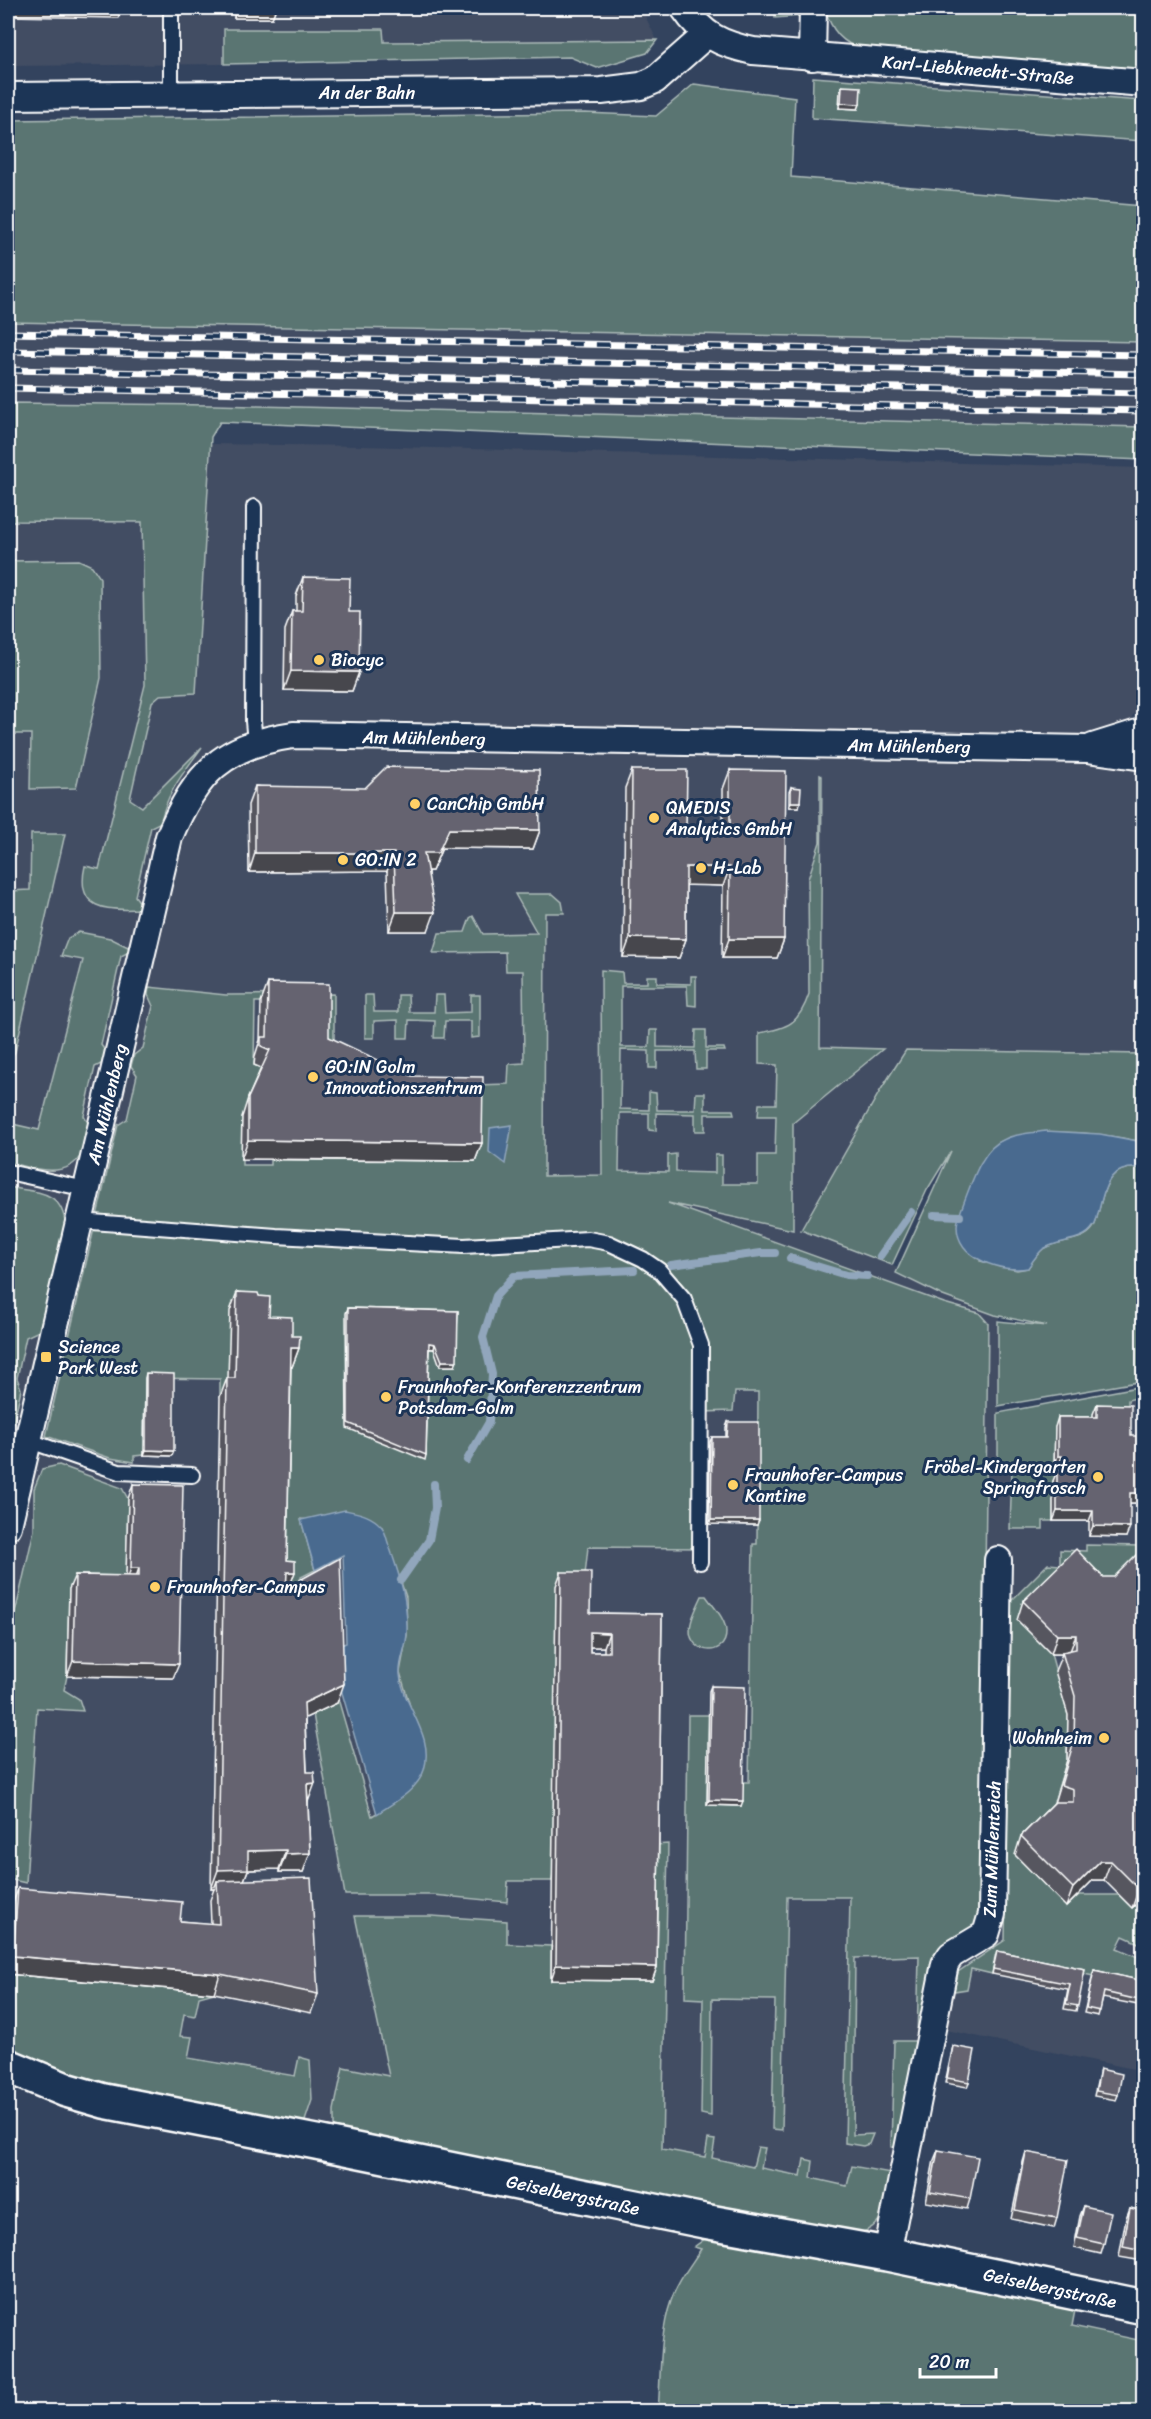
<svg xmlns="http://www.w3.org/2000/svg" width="1151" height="2419" font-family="Sriracha,sans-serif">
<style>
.built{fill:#424d63}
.green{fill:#5a7572;stroke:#acbab8;stroke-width:1.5}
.water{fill:#486b8f;stroke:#91a6bc;stroke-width:1.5}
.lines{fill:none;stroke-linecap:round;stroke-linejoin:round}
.stream{stroke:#91a6bc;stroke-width:8}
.lane-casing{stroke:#fff;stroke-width:18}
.street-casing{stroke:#fff;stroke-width:30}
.secondary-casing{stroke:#fff;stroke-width:38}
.lane{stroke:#1d3557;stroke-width:14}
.street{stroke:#1d3557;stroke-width:26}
.secondary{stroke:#1d3557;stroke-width:33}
.rail-casing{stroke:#fff;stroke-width:7}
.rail{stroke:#1d3557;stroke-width:4.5;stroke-dasharray:14;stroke-linecap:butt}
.wall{fill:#57565f;stroke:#fff;stroke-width:1.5;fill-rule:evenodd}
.shaded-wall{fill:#47464e;stroke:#fff;stroke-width:1.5}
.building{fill:#65646f;stroke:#fff;stroke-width:1.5;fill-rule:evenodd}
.poi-dot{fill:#ffd166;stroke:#1d3557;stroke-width:2}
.labels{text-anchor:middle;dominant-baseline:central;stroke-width:6;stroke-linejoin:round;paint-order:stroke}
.street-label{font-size:18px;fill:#fff;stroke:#1d3557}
.poi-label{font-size:18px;fill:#fff;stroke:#1d3557;text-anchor:start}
</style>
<rect width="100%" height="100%" fill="#33435e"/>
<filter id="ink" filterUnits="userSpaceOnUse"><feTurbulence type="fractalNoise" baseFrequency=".0167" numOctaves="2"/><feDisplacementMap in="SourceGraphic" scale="12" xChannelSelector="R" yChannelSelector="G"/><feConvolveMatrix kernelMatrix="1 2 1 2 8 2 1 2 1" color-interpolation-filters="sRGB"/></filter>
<g filter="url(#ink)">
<g class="built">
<path d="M8 8H641L657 40 384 42 383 29H224V64L8 66Z"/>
<path d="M8 322 1143 342V427L215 405 8 403Z"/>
<path d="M211 444 363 446 1143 468 1144 705 1132 716 1136 779 1144 780 1143 1054 906 1050 802 1230 999 1308V1413L1143 1386V2071L932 2027 887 2254 8 2066V447Z"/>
</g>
<g class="green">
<path d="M775 8H800V16L775 18Z"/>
<path d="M825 8H1143V69L863 49C842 44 830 28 825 8Z"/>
<path d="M224 29H383L384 42 657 40 647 53 597 68 570 57 224 64Z"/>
<path d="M813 77 1143 101V141L812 118Z"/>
<path d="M694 84 795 97 791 177 1143 206V342L8 322V120L585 113 656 116Z"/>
<path d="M8 403 215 405 1143 427V460L220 422 211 437 196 693 160 695 152 702 130 799 142 807 202 747C185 771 166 793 161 822L151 827 135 896 141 904 140 909C106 911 75 910 85 866L99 869 145 685 142 522 8 521Z"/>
<path d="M79 560 92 566 100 578 101 678 76 788 30 789 31 734H8V561Z"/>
<path d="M820 775 822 776 820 1047 883 1049 793 1123V1230L668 1203 944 1303 979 1313 988 1323 981 1918 979 1924 942 1949 932 1960 896 2148 891 2147 894 2041H917L919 1956 855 1958 853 2135 873 2134 869 2144 863 2146 845 2143 850 1897H787L782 2130 772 2129 775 2000 712 1999 711 2116 701 2114 703 1999 685 1998 688 1715H709L707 1805 741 1782H749L753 1544H757L758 1392H735L733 1411 702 1412 700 1548 588 1547 552 1881H508L507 1902 433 1895H345L313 1714 337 1695 372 1816 402 1797 413 1787 410 1706 400 1672 407 1635 406 1597 382 1527 301 1519 315 1570 301 1577 307 1591 280 1610 285 1366 293 1355 228 1397H220V1379L145 1378 144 1455 134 1456V1462L110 1458 46 1436 118 1125 127 1119 137 1075 131 1066 134 1055 143 1048 153 1006 148 995 149 987 226 995 334 994V1039L322 1040V1002H255L254 1065 263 1069 242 1117V1165H270V1160L475 1161V1085L508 1084 509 1064 524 1063 523 971H506L505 952 433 953 439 933 465 932 470 918 473 916 483 934 537 933 515 894H553L562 902 564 913H545L544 1176 602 1175 601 970 622 972 623 983H647V976H657V983L691 984V976H696V1006L688 1005 687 986H621V1047H649L650 1030H657V1047L695 1048 696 1030H706V1048H724L725 1051H706V1069H696L695 1051H657V1068H649V1051L621 1050 620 1109 649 1110V1092L656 1093 657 1110H695L696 1093H705V1110H733L734 1114H705V1131H695V1114L656 1113V1131L649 1130V1113H620L619 1171 668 1172V1155L676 1154V1172L715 1173V1155H722V1184H758V1155H775L776 1116H758L759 1104H776L777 1065 759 1064V1033C788 1028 799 1024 809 994L808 879 820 842Z"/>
<path d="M31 834H65L15 1052 8 1063V891L30 890Z"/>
<path d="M79 932 110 938 130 948 129 952 121 956 101 1045 106 1052 103 1063 95 1067 84 1116 89 1125C87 1134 86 1145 82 1153 68 1181 30 1168 8 1162V1123L39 1130 83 960 61 956 68 938Z"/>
<path d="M365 995H373L374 1012H398V995H408L409 1012H434L435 995H444L445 1013 471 1012V995H480V1037L471 1038V1021H445L444 1038H434L435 1021 409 1020 408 1038H398V1020L374 1021V1038H365Z"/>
<path d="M906 1050 1143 1054V1142C1103 1133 1061 1129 1020 1135L980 1261 1017 1270 1028 1268C1032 1262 1037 1254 1043 1249 1058 1239 1083 1243 1093 1228 1097 1223 1097 1215 1099 1210 1106 1182 1110 1165 1143 1168V1381L998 1406V1321L1047 1326 995 1315 943 1296 896 1273 951 1151 927 1190 892 1265 801 1230 880 1091Z"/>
<path d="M8 1187C38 1193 62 1189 66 1227L39 1331 26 1337 17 1378 21 1389 8 1448Z"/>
<path d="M1143 1386V1396L1128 1400V1415L1093 1427H1055L1054 1465 1059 1466 1058 1481H1053V1521H1043V1529H1010L1012 1468H998V1413Z"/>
<path d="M59 1465 122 1488 128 1499 126 1582 69 1589 67 1676 64 1690 79 1699 83 1711 37 1708 26 1883 8 1879V1631L17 1605 34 1530V1489L42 1469Z"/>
<path d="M1086 1545 1143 1546V1578L1051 1654 1068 1715 1067 1760 1048 1821 1066 1907 1079 1895H1119L1132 1908 1143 1897V1945L1123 1936 1117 1948 1138 1957 1143 1946V1986L995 1956 992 1974 971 1969 967 1989 954 1991 958 1972 1005 1940 1011 1601 1048 1564 1060 1565V1550L1086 1551Z"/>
<path d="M702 1596H706C713 1606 726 1619 726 1632 727 1660 683 1654 691 1623 693 1614 698 1605 702 1596Z"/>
<path d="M1135 1655H1143V1822H1132L1133 1761H1140Z"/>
<path d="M668 1844 662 2149 705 2157 708 2139 715 2140 712 2158 753 2167 758 2147 765 2148 761 2168 801 2176 804 2159 813 2161 811 2178 847 2186 852 2166 891 2173C886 2202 888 2229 852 2235L334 2133V2110L343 2067 389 2076 355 1916H432L507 1921V1944L551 1946V1980L654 1845Z"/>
<path d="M8 1974 214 1993 199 1997 195 2016 184 2014 180 2036 192 2037 188 2058 295 2076 299 2057 310 2060 312 2100 303 2127 106 2089 36 2062 8 2046Z"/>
<path d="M706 2238 1076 2305 1072 2326 1143 2341V2411L658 2412C661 2375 659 2336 671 2301 677 2282 690 2266 701 2249L694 2247Z"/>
</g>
<g class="water">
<path d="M512 1125 505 1164 489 1152 490 1128Z"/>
<path d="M1046 1131 1100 1134 1143 1142V1168C1110 1165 1106 1182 1099 1210 1097 1215 1097 1223 1093 1227 1083 1243 1058 1239 1043 1249 1037 1254 1032 1262 1028 1268 1002 1273 957 1259 957 1226 957 1218 976 1169 982 1161 987 1152 995 1143 1005 1139 1017 1133 1033 1133 1046 1131Z"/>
<path d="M345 1510C359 1513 372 1515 382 1527 386 1532 387 1542 390 1548 400 1577 408 1601 407 1633 407 1646 399 1660 400 1674 403 1707 435 1735 424 1770 417 1791 393 1803 377 1814L336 1672V1647L346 1643 343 1555 315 1570 301 1520Z"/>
</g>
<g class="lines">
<g class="stream">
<path d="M934 1215 960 1216"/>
<path d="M880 1256 911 1212"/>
<path d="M790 1258 846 1275 867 1276"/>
<path d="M671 1265 761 1253H775"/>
<path d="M467 1460 489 1422 492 1374 483 1337 496 1296 514 1276 634 1270"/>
<path d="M401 1580 429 1540 435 1508 434 1484"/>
</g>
<g class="lane-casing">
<g id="lane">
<path d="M171 95V8"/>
<path d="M254 507 253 721 255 742"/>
<path d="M8 1172 86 1189"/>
<path d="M79 1221 276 1236 464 1246 588 1239 609 1243 643 1259 659 1270 684 1299 701 1345 700 1562"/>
<path d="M27 1440 119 1472 192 1475"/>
</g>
</g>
<g class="street-casing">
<g id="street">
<path d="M684 8C703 36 721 44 753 51L1144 83"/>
<path d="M812 57 813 8"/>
<path d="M8 96 601 91 641 86 655 80 707 34"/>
<path d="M1093 747 1144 731"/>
<path d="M8 1526 169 837C196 773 223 745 293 735L1087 749 1144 757"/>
<path d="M887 2254 945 1964 951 1955 986 1934 992 1914 998 1560"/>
</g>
</g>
<g class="secondary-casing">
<path id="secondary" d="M8 2066 66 2090 104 2101 316 2142 704 2221 887 2254 1144 2307"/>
</g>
<use href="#lane" class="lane"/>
<use href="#street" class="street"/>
<use href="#secondary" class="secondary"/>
<g class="rail-casing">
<g id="rail">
<path d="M8 333 1144 355"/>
<path d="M8 351 1144 374"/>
<path d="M8 370 1144 393"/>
<path d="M8 388 1144 411"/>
</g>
</g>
<use href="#rail" class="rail"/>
</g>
<g class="wall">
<path d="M234 8H276L272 18H234Z"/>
<path d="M842 86 860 104 858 109 839 108 840 91Z"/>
<path d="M303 577 349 612 359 672 352 691 284 690 285 630 292 611H296V596Z"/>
<path d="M632 770 686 830 723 831V789L730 770 784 939 777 958H722L723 886 701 885H686V939L679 958 623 957 625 788Z"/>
<path d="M255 786 540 830 533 849 442 848 432 871H428V931H389L387 871 249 872 248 805Z"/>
<path d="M791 787 800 802 799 807H789V792Z"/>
<path d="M268 983 329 1037 482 1143 475 1161 241 1159 242 1117 248 1098 261 1068 254 1065 255 1056 260 1040 261 1002Z"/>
<path d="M237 1292 259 1296 269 1316 292 1336 299 1348 292 1367 291 1366 287 1560 288 1591 297 1586 300 1580 337 1703 305 1718 310 1853 303 1872H279V1869L248 1870 244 1880 318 1994 311 2013 214 1993 8 1974V1955L12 1906 18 1888 180 1921 211 1924 210 1900 214 1889H211L220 1397 227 1378H228L230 1311Z"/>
<path d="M348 1308 458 1311 455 1366H440L434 1349H429L426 1455 425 1460 347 1428 346 1313Z"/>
<path d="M146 1373 172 1456 144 1455 145 1378Z"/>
<path d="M1097 1404 1131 1436 1141 1493 1138 1503H1130L1126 1537 1089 1536V1521H1053V1481L1057 1471H1059V1466H1054L1055 1427 1058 1417H1093V1414Z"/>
<path d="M728 1422 757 1525 709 1524 710 1442 712 1437H726V1427Z"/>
<path d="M133 1484 173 1678 67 1676 69 1589 75 1575 126 1576 128 1499Z"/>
<path d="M561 1572 590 1613 662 1614 657 1967 652 1981 551 1980 556 1586ZM590 1647H604V1652H590Z"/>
<path d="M1023 1601 1141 1655 1140 1761H1139V1803H1143V1897L1132 1908 1104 1880H1093L1066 1907 1015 1855 1021 1836 1054 1803 1067 1760 1068 1715 1055 1671 1062 1654H1051L1017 1620Z"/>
<path d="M711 1686 741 1806 707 1805 709 1691Z"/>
<path d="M997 1951 1085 1969 1076 2011 1064 2009 1068 1989 992 1974Z"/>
<path d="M1094 1970 1143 1981V2006L1103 1998 1098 2016 1084 2013Z"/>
<path d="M953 2046 969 2082 967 2087 945 2083Z"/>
<path d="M1100 2069 1118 2095 1116 2100 1094 2096Z"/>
<path d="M938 2150 970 2199 967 2209 926 2202 934 2160Z"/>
<path d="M1026 2152 1057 2218 1054 2228 1011 2219 1023 2162Z"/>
<path d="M1084 2206 1104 2244 1101 2254 1074 2248 1080 2216Z"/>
<path d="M1130 2208 1143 2211V2261L1119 2257 1126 2218Z"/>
</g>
<g class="shaded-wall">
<path d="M8 8H122L118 18 8 16Z"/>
<path d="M237 8H276L272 18H234Z"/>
<path d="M841 103 860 104 858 109 839 108Z"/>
<path d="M291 671 359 672 352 691 284 690Z"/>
<path d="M791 802H800L799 807H789Z"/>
<path d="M449 829 540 830 533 849 442 848 432 871H418L424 853Z"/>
<path d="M255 853H394L387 871 249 872Z"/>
<path d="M686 867H730L723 886 679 885Z"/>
<path d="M396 912H435L428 931H389Z"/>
<path d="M630 938 686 939 679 958 623 957Z"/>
<path d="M729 939H784L777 958H722Z"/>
<path d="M248 1140 482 1143 475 1161 241 1159Z"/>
<path d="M429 1343 435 1344 434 1349 427 1348Z"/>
<path d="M291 1348H299L292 1367 285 1366Z"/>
<path d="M442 1361H457L455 1366H440Z"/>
<path d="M146 1450 174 1451 172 1456 144 1455Z"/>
<path d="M1058 1456H1062L1059 1466H1054Z"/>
<path d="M1130 1493H1141L1138 1503H1127Z"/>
<path d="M1057 1511H1093L1089 1521H1053Z"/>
<path d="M711 1520H759L757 1525 709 1524Z"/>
<path d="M1093 1526 1130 1527 1126 1537 1089 1536Z"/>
<path d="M131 1568H139L134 1583H126Z"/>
<path d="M287 1572H295L288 1591H280Z"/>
<path d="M590 1632 609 1633 604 1647H585Z"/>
<path d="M1057 1635H1076L1069 1654 1062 1652V1654H1051Z"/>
<path d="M1142 1636H1143V1655H1135Z"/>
<path d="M73 1661 179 1664 173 1678 67 1676Z"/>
<path d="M344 1684 337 1703 297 1722 304 1703Z"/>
<path d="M1140 1742 1143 1743V1753L1140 1761H1133Z"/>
<path d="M315 1783 308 1802 307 1784Z"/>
<path d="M709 1800 743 1801 741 1806 707 1805Z"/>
<path d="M286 1850 279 1869 248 1870 241 1888 217 1881 214 1889H211L218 1870 248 1851Z"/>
<path d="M310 1853 303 1872H279L286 1854Z"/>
<path d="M1100 1861H1111L1104 1880H1093L1066 1907 1073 1888Z"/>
<path d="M1143 1885V1897L1132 1908 1139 1889Z"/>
<path d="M13 1956 220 1974 214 1993 8 1974V1970Z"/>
<path d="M556 1965 657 1967 652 1981 551 1980Z"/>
</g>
<g class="building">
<path d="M842 86 861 87 860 104 841 103Z"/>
<path d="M303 577 350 578 349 612H360L359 672 291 671 292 611H302Z"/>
<path d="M386 767 539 770 540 830 449 829 438 853H424L435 912H396L394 853H255V786L365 788Z"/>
<path d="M632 770H687L686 830 730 831V770L786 771 784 939H729L730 867H686V939L630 938Z"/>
<path d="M791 787 801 788 800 802H791Z"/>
<path d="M268 983 329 984V1037L412 1076 483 1077 482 1143 248 1140V1098L270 1050 261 1046V1037H267Z"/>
<path d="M237 1292 258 1293 259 1296 270 1297 269 1316 292 1317V1336H300L299 1348H291L287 1560 295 1561V1572H287L286 1591 300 1585V1580L340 1558 344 1684 304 1703 307 1772H314L315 1783 307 1784 310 1853 286 1854V1850L248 1851V1869L218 1870 227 1378H235Z"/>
<path d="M348 1308 458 1311 457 1361H442L435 1344 429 1343 426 1455 348 1423Z"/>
<path d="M146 1373 174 1374V1451L146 1450Z"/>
<path d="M1097 1404 1131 1405V1436H1142L1141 1493H1130V1527L1093 1526V1511H1057V1471H1062V1456H1058V1417H1097Z"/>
<path d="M728 1422H759V1520H711L712 1437H727Z"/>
<path d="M133 1484 183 1485 179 1664 73 1661 75 1575 139 1576V1568H131Z"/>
<path d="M1076 1549 1103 1577H1114L1141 1550 1143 1552V1636H1142L1140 1697H1143V1743L1140 1742 1139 1803H1143V1885L1139 1889 1111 1861H1100L1073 1888 1021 1836 1055 1802H1073V1789L1061 1785 1074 1741 1075 1696 1062 1652 1076 1649V1635H1057L1023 1601Z"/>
<path d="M561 1572H591L590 1613 662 1614 657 1967 556 1965ZM590 1632 609 1633V1652H590Z"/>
<path d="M711 1686 745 1687 743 1801 709 1800Z"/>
<path d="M311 1878 318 1994 220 1974 13 1956 18 1888 182 1902 180 1921 219 1924 217 1881Z"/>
<path d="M997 1951 1085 1969 1078 2006 1066 2004 1070 1984 993 1969Z"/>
<path d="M1094 1970 1143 1981V2001L1104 1992 1100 2011 1086 2008Z"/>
<path d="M953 2046 975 2050 969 2082 947 2078Z"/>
<path d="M1100 2069 1122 2074 1118 2095 1096 2091Z"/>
<path d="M938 2150 978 2157 970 2199 930 2192Z"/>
<path d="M1026 2152 1068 2160 1057 2218 1015 2210Z"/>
<path d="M1084 2206 1111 2212 1104 2244 1077 2238Z"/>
<path d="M1130 2208 1143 2211V2251L1123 2247Z"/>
</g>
</g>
<g class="poi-dot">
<circle cx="319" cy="660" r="6"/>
<circle cx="415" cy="804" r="6"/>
<circle cx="654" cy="818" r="6"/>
<circle cx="343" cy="860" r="6"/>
<circle cx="701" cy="868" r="6"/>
<circle cx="313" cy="1077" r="6"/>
<rect x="40" y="1351" width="12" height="12" rx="3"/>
<circle cx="386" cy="1397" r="6"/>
<circle cx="1098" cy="1477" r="6"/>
<circle cx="733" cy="1485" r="6"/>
<circle cx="155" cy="1587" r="6"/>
<circle cx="1104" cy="1738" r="6"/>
</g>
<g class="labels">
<g class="street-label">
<text transform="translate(978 70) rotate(5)">Karl-Liebknecht-Straße</text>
<text x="367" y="93">An der Bahn</text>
<text transform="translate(424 738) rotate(1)">Am Mühlenberg</text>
<text transform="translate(909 746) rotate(1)">Am Mühlenberg</text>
<text transform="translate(107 1104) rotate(-77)">Am Mühlenberg</text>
<text transform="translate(992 1849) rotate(-88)">Zum Mühlenteich</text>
<text transform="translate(573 2195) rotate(12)">Geiselbergstraße</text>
<text transform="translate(1050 2288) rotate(12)">Geiselbergstraße</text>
</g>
<g class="poi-label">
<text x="331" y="660">Biocyc</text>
<text x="427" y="804">CanChip GmbH</text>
<text x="666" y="808">QMEDIS<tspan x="666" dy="21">Analytics GmbH</tspan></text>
<text x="355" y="860">GO:IN 2</text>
<text x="713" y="868">H-Lab</text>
<text x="325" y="1067">GO:IN Golm<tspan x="325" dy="21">Innovationszentrum</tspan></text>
<text x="58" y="1347">Science<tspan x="58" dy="21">Park West</tspan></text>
<text x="398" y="1387">Fraunhofer-Konferenzzentrum<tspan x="398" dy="21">Potsdam-Golm</tspan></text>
<text x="1086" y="1467" text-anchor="end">Fröbel-Kindergarten<tspan x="1086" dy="21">Springfrosch</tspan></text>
<text x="745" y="1475">Fraunhofer-Campus<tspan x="745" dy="21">Kantine</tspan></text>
<text x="167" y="1587">Fraunhofer-Campus</text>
<text x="1092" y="1738" text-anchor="end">Wohnheim</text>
</g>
</g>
<rect width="1151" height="2419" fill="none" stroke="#1d3557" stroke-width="30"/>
<rect x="15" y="15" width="1121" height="2389" fill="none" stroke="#fff" stroke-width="2" filter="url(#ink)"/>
<path d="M920 2368v9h76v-9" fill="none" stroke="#ffffff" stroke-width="3"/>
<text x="929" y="2368" font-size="18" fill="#ffffff" stroke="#1d3557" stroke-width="4.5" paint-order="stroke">20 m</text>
</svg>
